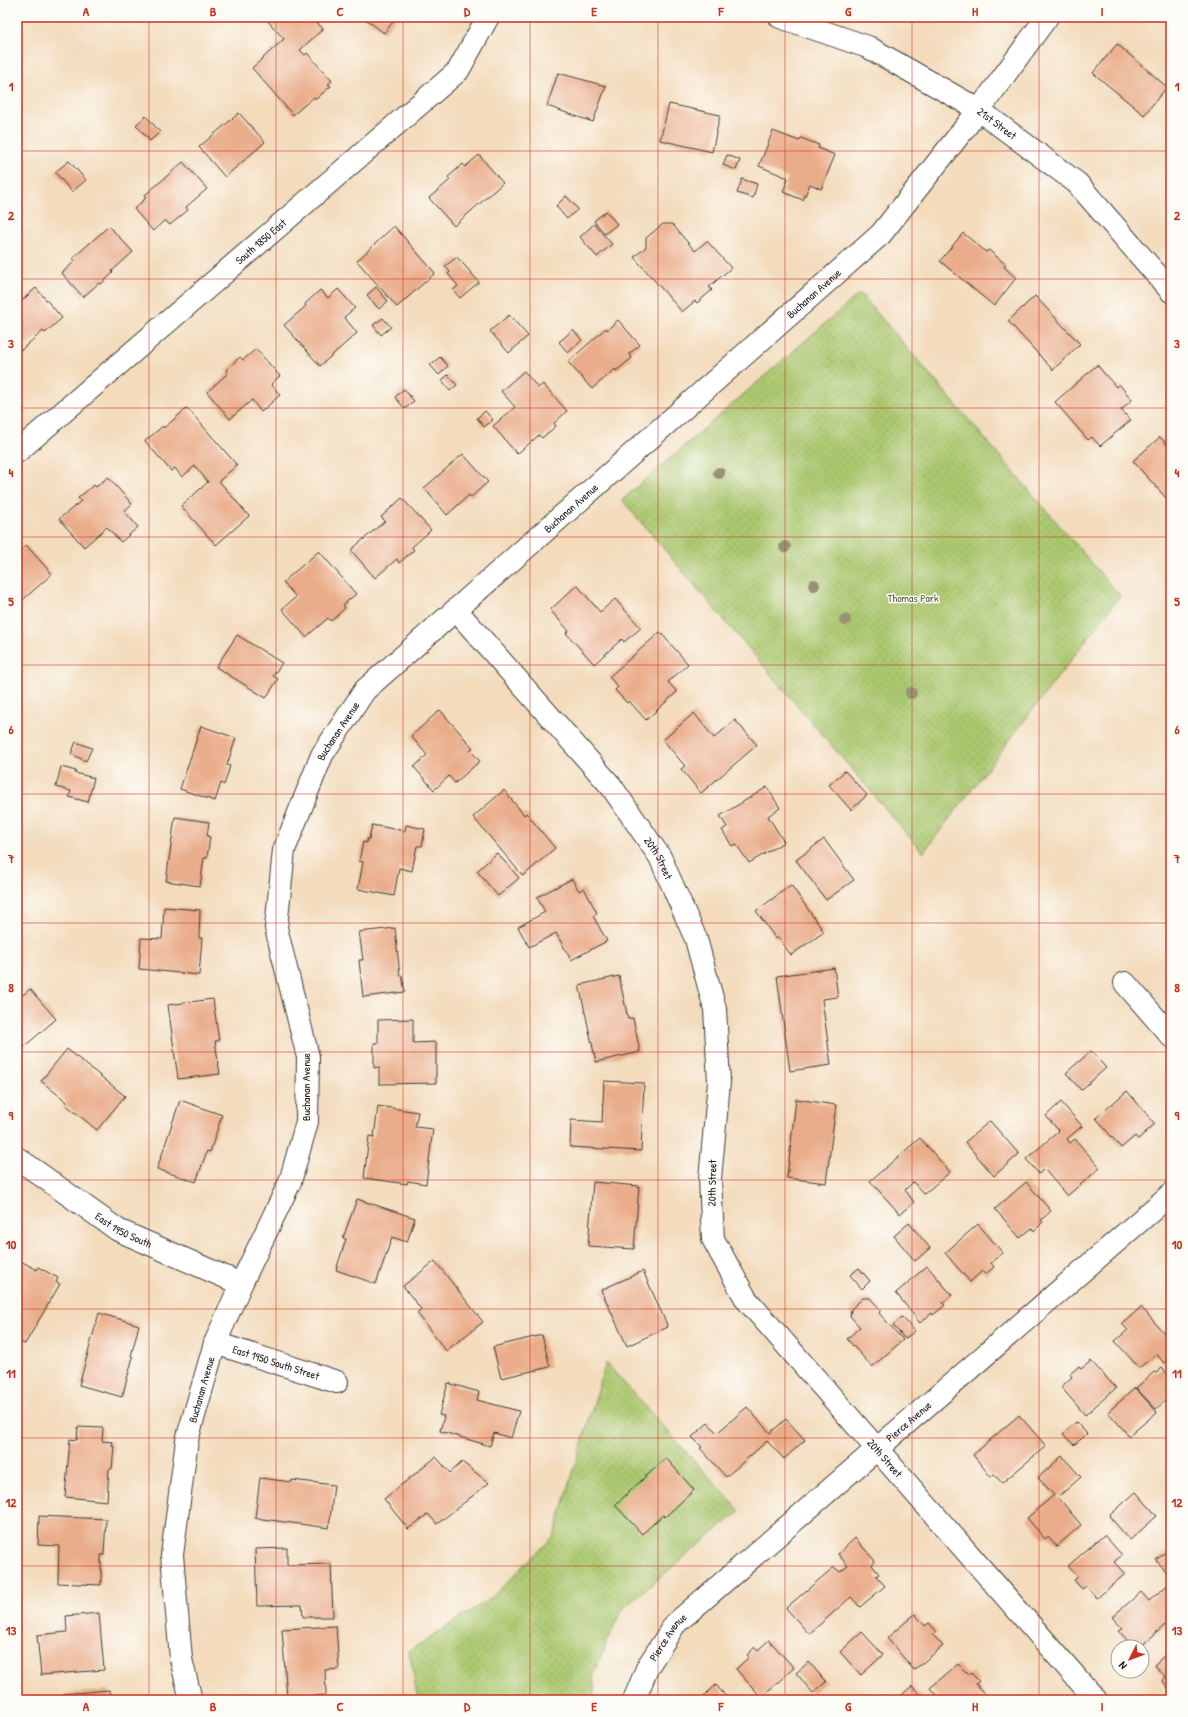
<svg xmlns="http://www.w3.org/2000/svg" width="1188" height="1717" font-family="'Patrick Hand',sans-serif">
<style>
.grass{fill:url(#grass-dots);stroke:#647246}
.building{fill:#eaad8b}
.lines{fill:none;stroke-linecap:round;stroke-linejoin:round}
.minor-casing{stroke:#3c3934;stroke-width:24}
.minor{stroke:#fff;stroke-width:22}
.tree{fill:#989374}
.grid{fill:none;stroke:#c8321e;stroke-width:1;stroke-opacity:0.55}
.labels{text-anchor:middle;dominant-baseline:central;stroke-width:3;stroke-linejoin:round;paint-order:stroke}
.street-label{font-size:11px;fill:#1c1c1c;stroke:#fdfcf7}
.park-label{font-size:11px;fill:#4e5839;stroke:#fdfcf7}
.neatline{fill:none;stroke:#c8321e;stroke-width:1.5}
.grid-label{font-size:13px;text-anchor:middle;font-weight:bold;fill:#c8321e}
</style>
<defs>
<pattern id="grass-dots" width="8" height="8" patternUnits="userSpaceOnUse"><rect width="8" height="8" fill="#abc86f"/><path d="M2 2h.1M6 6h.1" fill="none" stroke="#93ab60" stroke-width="1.8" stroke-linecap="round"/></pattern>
</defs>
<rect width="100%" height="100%" fill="#fdfcf7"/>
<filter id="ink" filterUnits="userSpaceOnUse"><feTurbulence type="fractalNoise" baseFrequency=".025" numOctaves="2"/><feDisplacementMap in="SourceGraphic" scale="8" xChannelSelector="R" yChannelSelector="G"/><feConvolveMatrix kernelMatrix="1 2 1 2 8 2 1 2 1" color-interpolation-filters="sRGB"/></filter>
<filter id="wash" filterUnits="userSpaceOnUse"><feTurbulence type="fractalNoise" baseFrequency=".012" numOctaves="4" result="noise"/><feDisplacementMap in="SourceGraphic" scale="16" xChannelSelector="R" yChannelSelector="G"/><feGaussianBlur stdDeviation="0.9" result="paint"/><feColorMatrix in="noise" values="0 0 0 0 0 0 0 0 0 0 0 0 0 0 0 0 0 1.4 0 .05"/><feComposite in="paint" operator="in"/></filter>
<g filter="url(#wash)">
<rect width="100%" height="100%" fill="#f3dbbc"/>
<g class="grass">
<path d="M860 293 1120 596 923 853 622 500Z"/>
<path d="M606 1363 740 1511 622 1609 593 1674 595 1700H418L409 1651 491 1598 554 1536Z"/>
</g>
<g id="blocks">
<g class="building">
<path d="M266 17H312L323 29 300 50 305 55 307 53 332 81 328 84 331 86 316 99 314 97 293 115 252 68 284 39 265 18Z"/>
<path d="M363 17H397L384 33Z"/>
<path d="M1117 44 1167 87 1144 115 1093 73Z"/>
<path d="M558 73 606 86 593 122 547 106Z"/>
<path d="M669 104 720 115 712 152 660 140Z"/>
<path d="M239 113 265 142 225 177 199 147Z"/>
<path d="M146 116 160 132 150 141 136 125Z"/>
<path d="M773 131 799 141 801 138 819 145 818 148 835 155 821 189 810 184 803 200 783 192 788 178 759 166Z"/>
<path d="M479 155 503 183 454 226 429 198 450 180 448 177 463 164 465 167Z"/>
<path d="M727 155 740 160 736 170 723 165Z"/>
<path d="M69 161 86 180 72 192 55 172Z"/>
<path d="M183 162 207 189 186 207 188 210 170 225 165 220 153 231 134 209 146 198 144 196Z"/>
<path d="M742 179 757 184 753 198 737 193Z"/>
<path d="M566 196 578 209 567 219 556 206Z"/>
<path d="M606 211 617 224 605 234 594 221Z"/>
<path d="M594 224 612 244 597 257 580 237Z"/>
<path d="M663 224H672L695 251 707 241 731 268 709 287 712 290 697 303 695 301 682 312 634 257 646 247V238Z"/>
<path d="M109 226 133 252 112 271 113 273 101 284 99 283 83 297 62 273 75 261 73 258Z"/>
<path d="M394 226 435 273 397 307 357 261Z"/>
<path d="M963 233 986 252 989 250 1006 265 1004 267 1016 278 994 306 940 261Z"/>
<path d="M457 257 479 282 460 298 453 290 458 286 448 274 450 272 445 266Z"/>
<path d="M376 287 388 301 379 309 367 295Z"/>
<path d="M36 288 62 318 45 333 43 331 21 350 17 346V305Z"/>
<path d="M338 289 355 308 344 317 357 333 320 366 284 325 306 306 305 304 320 290 328 298Z"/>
<path d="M1035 296 1080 344 1053 370 1008 321Z"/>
<path d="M509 315 528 336 509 353 490 331Z"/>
<path d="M383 318 391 327 381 335 373 325Z"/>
<path d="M618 320 640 345 629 354 632 358 616 371 615 369 592 389 568 362 606 328 607 330Z"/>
<path d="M573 330 582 340 568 353 559 342Z"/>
<path d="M256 349 280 376 271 384 280 395 261 412 252 400 230 419 207 392 228 373 226 370 240 357 243 360Z"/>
<path d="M440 357 448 366 439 375 430 365Z"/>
<path d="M1097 365 1116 387 1119 384 1132 400 1121 410 1131 420 1100 446 1092 437 1088 440 1055 402Z"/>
<path d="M524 371 538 388 543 384 567 411 554 423 556 426 542 438 539 435 517 454 493 426 515 407 501 391Z"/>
<path d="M448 375 457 385 450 391 442 380Z"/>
<path d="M404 389 414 401 405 409 395 397Z"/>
<path d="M187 408 237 465 219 481 249 516 216 545 181 506 208 482 195 466 182 477 175 468 171 471 145 441 163 426 164 428Z"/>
<path d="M485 411 493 420 484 427 477 418Z"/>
<path d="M1160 437 1171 449V494L1166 498 1133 461Z"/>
<path d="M463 454 488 482 471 497 469 495 447 515 424 488Z"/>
<path d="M108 477 132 504 124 511 138 527 121 542 107 527 84 547 59 519 81 501 78 498 94 485 96 487Z"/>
<path d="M402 498 431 530 412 547 414 550 399 563 397 559 375 578 351 550 385 521 381 517Z"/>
<path d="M26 545 52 574 17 605V553Z"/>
<path d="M319 551 356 594 343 605 345 608 331 621 328 618 306 637 282 609 296 597 283 582Z"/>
<path d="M577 585 600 612 615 599 641 628 624 642 622 639 594 664 566 633 569 631 550 610Z"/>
<path d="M660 632 688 664 668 682 677 692 646 720 629 701 627 703 615 690 618 687 609 677Z"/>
<path d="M237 635 282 663 273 676 278 679 266 698 216 667Z"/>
<path d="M440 710 473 748 470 750 480 761 455 783 449 776 434 790 414 767 427 755 411 736Z"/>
<path d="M694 713 714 738 735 720 757 745 701 793 681 769 685 766 663 740Z"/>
<path d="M201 726 236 738 227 765 230 766 224 785 221 783 215 801 180 789Z"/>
<path d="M76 742 92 748 86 761 71 754Z"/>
<path d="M61 767 76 771 75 773 94 778 88 802 69 797 71 791 56 787Z"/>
<path d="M845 771 867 795 851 810 829 785Z"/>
<path d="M767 787 780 808 768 816 784 842 749 863 736 844 732 846 722 830 727 827 720 816Z"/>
<path d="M504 790 524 815 526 813 555 848 523 876 473 817Z"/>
<path d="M175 817 209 822 207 836 210 837 207 858H204L200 886 166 881Z"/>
<path d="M372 825 405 831 406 825 425 829 422 846H417L412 871 399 868 394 896 358 889 363 862 359 861 363 842 367 843V839H369Z"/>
<path d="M824 839 854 880 826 900 796 860Z"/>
<path d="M497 853 519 878 498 896 477 871Z"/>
<path d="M572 879 579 891 584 888 597 913 593 916 607 941 571 960 556 933 529 947 518 927 545 912 537 897Z"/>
<path d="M791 885 824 932 791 955 778 937 776 939 756 911Z"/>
<path d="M164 907 200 910 199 938H202L199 975 139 969 141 938 162 939Z"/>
<path d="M395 928 400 976 402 975 405 992 363 997 359 960H363L359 932Z"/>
<path d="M834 968 838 997 822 999 831 1065 790 1071 777 976Z"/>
<path d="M619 976 628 1019 633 1018 640 1052 596 1062 579 985Z"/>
<path d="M30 989 56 1019 17 1053V998L18 999Z"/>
<path d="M213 999 219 1041H215L220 1074 178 1079 168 1005Z"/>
<path d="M413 1019V1043L436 1042V1083L379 1084V1067L374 1068V1043H378V1020Z"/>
<path d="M67 1049 125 1096 97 1130 65 1104 67 1102 41 1081Z"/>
<path d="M1091 1051 1106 1068 1081 1090 1066 1073Z"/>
<path d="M604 1081 644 1083 641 1151 570 1147 571 1120 602 1122Z"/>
<path d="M1127 1091 1155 1124 1138 1139 1135 1136 1121 1148 1096 1118Z"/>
<path d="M796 1099 836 1105 826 1183 787 1178Z"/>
<path d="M180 1100 222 1115 210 1152 207 1151 196 1182 157 1169Z"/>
<path d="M1061 1102 1082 1126 1067 1139 1070 1143 1075 1139 1100 1168 1067 1196 1044 1169 1039 1174 1026 1159 1059 1131 1046 1116Z"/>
<path d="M378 1106 418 1112 415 1127 433 1129 426 1184 408 1181 407 1184 364 1178 369 1136 374 1137Z"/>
<path d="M990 1121 1019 1154 994 1176 965 1142Z"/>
<path d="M920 1138 950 1172 924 1194 913 1182 905 1190 914 1202 900 1214 870 1181Z"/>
<path d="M593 1182 639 1186 634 1249 588 1246Z"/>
<path d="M1026 1182 1051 1211 1041 1220 1043 1222 1034 1231 1032 1228 1020 1238 995 1209Z"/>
<path d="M357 1199 415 1218 407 1242 392 1237 376 1284 336 1270 346 1239 343 1238Z"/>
<path d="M909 1223 930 1248 915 1261 894 1236Z"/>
<path d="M978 1224 1003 1253 991 1263 994 1267 986 1274 982 1271 970 1282 945 1253Z"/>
<path d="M17 1259 37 1270 38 1267 58 1278 56 1282 60 1284 25 1344 17 1340Z"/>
<path d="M435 1261 483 1322 446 1351 417 1313 421 1309 403 1286Z"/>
<path d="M927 1266 952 1295 942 1303 945 1305 933 1315 932 1313 920 1323 896 1293Z"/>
<path d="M859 1268 870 1281 862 1289 850 1275Z"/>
<path d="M643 1271 668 1327 627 1346 601 1290Z"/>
<path d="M863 1298H870L881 1310 879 1313 903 1340 872 1367 847 1339 860 1327 850 1316 851 1309Z"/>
<path d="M1141 1307 1171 1341V1357L1164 1363 1156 1354 1139 1368 1115 1341 1128 1330 1122 1324Z"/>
<path d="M99 1313 139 1325 131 1356 133 1357 122 1397 79 1385Z"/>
<path d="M902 1317 915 1331 905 1339 893 1325Z"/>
<path d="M542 1335 550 1367 501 1378 493 1347Z"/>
<path d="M1091 1361 1116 1388 1085 1415 1061 1387 1072 1377 1070 1374 1079 1366 1081 1369Z"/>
<path d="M1162 1368 1171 1378V1396L1156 1409 1136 1388 1154 1372 1156 1373Z"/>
<path d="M448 1383 479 1392 477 1400 519 1411 511 1438 494 1433 490 1446 440 1431 444 1416 439 1415Z"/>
<path d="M1135 1388 1157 1412 1129 1436 1108 1412Z"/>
<path d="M747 1407 770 1433 786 1419 805 1440 784 1459 767 1441 726 1477 700 1448 702 1447 692 1437 708 1423 717 1433Z"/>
<path d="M1019 1415 1046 1446 1002 1483 994 1474 991 1477 973 1455Z"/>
<path d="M1076 1422 1087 1434 1074 1445 1063 1434Z"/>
<path d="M78 1427 103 1428 102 1441 113 1442 112 1446H114L112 1469H109L107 1501 65 1497 70 1439 77 1440Z"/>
<path d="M1062 1456 1081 1477 1058 1497 1081 1525 1057 1546 1048 1536 1045 1539 1027 1518 1054 1495 1038 1478Z"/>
<path d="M436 1457 450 1473 462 1462 489 1483 437 1524 428 1514 408 1529 384 1499Z"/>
<path d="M666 1458 694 1490 665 1517 663 1515 642 1534 615 1505Z"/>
<path d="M260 1478 292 1482V1480L334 1485 329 1528 255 1518Z"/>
<path d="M1136 1492 1157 1516 1130 1540 1109 1516Z"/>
<path d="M39 1516 106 1519 104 1555H101V1585L58 1583 59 1546 38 1545Z"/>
<path d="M1104 1535 1122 1555 1114 1562 1125 1574 1097 1598 1086 1586 1082 1589 1074 1580 1078 1577 1068 1566Z"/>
<path d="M855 1538 875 1561 872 1565 879 1574 876 1576 885 1586 860 1607 851 1597 809 1634 786 1608 834 1567 840 1572 848 1566 838 1554Z"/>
<path d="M1171 1547V1577L1156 1560Z"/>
<path d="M287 1548V1565L331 1564 333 1617H303L302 1605 257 1606 255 1549Z"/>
<path d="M1171 1582V1622L1166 1626 1165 1625 1140 1647H1138L1130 1639 1128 1641 1119 1631 1123 1629 1112 1617 1141 1592 1149 1601Z"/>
<path d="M99 1613 104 1670 41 1675 37 1635 67 1632 66 1616Z"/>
<path d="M915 1614 925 1626 929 1623 937 1632 933 1635 943 1646 914 1670 887 1638Z"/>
<path d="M336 1626 339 1669 325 1670 326 1695 287 1698 282 1629Z"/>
<path d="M862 1632 883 1655 861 1675 840 1652Z"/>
<path d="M769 1640 794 1668 761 1697 736 1669 749 1657 747 1655 755 1647 758 1650Z"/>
<path d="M1171 1650V1687L1169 1689 1162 1680 1165 1677 1154 1665Z"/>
<path d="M809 1662 826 1682 813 1693 796 1673Z"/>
<path d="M958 1664 969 1675 971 1673 979 1681 976 1684 985 1695 980 1700H941L930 1688Z"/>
<path d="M716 1685 729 1700H699Z"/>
<path d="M912 1686 924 1700H896Z"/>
<path d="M109 1690 110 1700H64V1694Z"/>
</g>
</g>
</g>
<g filter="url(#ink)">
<use href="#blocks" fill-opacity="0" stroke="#3c3934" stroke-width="1"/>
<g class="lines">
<g class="minor-casing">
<g id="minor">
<path id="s1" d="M780 17 868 47 979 110 1077 183 1171 291"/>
<path id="s2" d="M17 452 458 71 488 17"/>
<path id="s3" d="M456 610 611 786 660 857 696 939 715 1009 719 1082 710 1179 713 1239 746 1299 1096 1700"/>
<path d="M1125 983 1171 1036"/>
<path id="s4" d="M17 1158 118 1230 241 1284"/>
<path id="s5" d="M215 1343 337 1382"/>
<path id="s6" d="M191 1700 181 1659 172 1555 187 1440 215 1343 241 1284 290 1182 307 1122 308 1057 276 928 284 850 322 755 365 690 881 234 979 110 1047 17"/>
<path id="s7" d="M634 1700 648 1666 675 1624 1171 1194"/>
</g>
</g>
<use href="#minor" class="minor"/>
</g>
<g class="tree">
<circle cx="719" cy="473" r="6"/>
<circle cx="785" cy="547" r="6"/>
<circle cx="814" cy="585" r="6"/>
<circle cx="845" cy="620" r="6"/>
<circle cx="911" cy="693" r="6"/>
</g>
</g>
<path class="grid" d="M149 17V1700M276 17V1700M403 17V1700M530 17V1700M658 17V1700M785 17V1700M912 17V1700M1039 17V1700M17 151H1171M17 279H1171M17 408H1171M17 537H1171M17 665H1171M17 794H1171M17 923H1171M17 1052H1171M17 1180H1171M17 1309H1171M17 1438H1171M17 1566H1171"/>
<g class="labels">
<g class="street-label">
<text stroke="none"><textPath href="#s1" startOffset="243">21st Street</textPath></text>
<text stroke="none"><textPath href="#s2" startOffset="322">South 1850 East</textPath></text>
<text stroke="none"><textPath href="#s6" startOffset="1659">Buchanan Avenue</textPath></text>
<text stroke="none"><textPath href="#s6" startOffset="1335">Buchanan Avenue</textPath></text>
<text stroke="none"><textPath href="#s6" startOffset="1011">Buchanan Avenue</textPath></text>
<text stroke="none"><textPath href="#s3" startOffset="321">20th Street</textPath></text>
<text transform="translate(306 1087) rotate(-90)">Buchanan Avenue</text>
<text transform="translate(712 1183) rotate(-89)">20th Street</text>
<text stroke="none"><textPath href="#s4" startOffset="129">East 1950 South</textPath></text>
<text stroke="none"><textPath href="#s5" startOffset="64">East 1950 South Street</textPath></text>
<text stroke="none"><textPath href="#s6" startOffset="315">Buchanan Avenue</textPath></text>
<text stroke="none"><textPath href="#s7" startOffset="396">Pierce Avenue</textPath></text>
<text stroke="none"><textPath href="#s3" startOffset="993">20th Street</textPath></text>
<text stroke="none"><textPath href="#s7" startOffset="72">Pierce Avenue</textPath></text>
</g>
<g class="park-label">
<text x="913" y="598">Thomas Park</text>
</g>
</g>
<rect width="1188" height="1717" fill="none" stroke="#fdfcf7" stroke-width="44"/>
<g transform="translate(1130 1659) rotate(228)"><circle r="19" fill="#fdfcf7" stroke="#a3a29f"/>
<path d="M0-3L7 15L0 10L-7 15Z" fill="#c8321e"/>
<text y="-6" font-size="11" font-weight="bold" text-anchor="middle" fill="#1c1c1c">N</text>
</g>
<rect x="22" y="22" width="1144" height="1673" class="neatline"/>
<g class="grid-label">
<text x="86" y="16">A</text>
<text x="213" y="16">B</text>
<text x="340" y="16">C</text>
<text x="467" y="16">D</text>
<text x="594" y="16">E</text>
<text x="721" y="16">F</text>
<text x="848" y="16">G</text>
<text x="975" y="16">H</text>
<text x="1102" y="16">I</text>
<text x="11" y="91">1</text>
<text x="1177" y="91">1</text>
<text x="11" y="220">2</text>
<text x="1177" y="220">2</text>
<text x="11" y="348">3</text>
<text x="1177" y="348">3</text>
<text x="11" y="477">4</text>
<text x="1177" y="477">4</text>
<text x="11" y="606">5</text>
<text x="1177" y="606">5</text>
<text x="11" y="734">6</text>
<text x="1177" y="734">6</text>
<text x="11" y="863">7</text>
<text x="1177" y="863">7</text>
<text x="11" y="992">8</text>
<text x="1177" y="992">8</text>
<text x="11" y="1120">9</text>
<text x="1177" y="1120">9</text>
<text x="11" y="1249">10</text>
<text x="1177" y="1249">10</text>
<text x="11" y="1378">11</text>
<text x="1177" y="1378">11</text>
<text x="11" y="1507">12</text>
<text x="1177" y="1507">12</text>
<text x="11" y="1635">13</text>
<text x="1177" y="1635">13</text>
<text x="86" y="1711">A</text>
<text x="213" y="1711">B</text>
<text x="340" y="1711">C</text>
<text x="467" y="1711">D</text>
<text x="594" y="1711">E</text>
<text x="721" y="1711">F</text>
<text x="848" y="1711">G</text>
<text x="975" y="1711">H</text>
<text x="1102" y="1711">I</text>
</g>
</svg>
